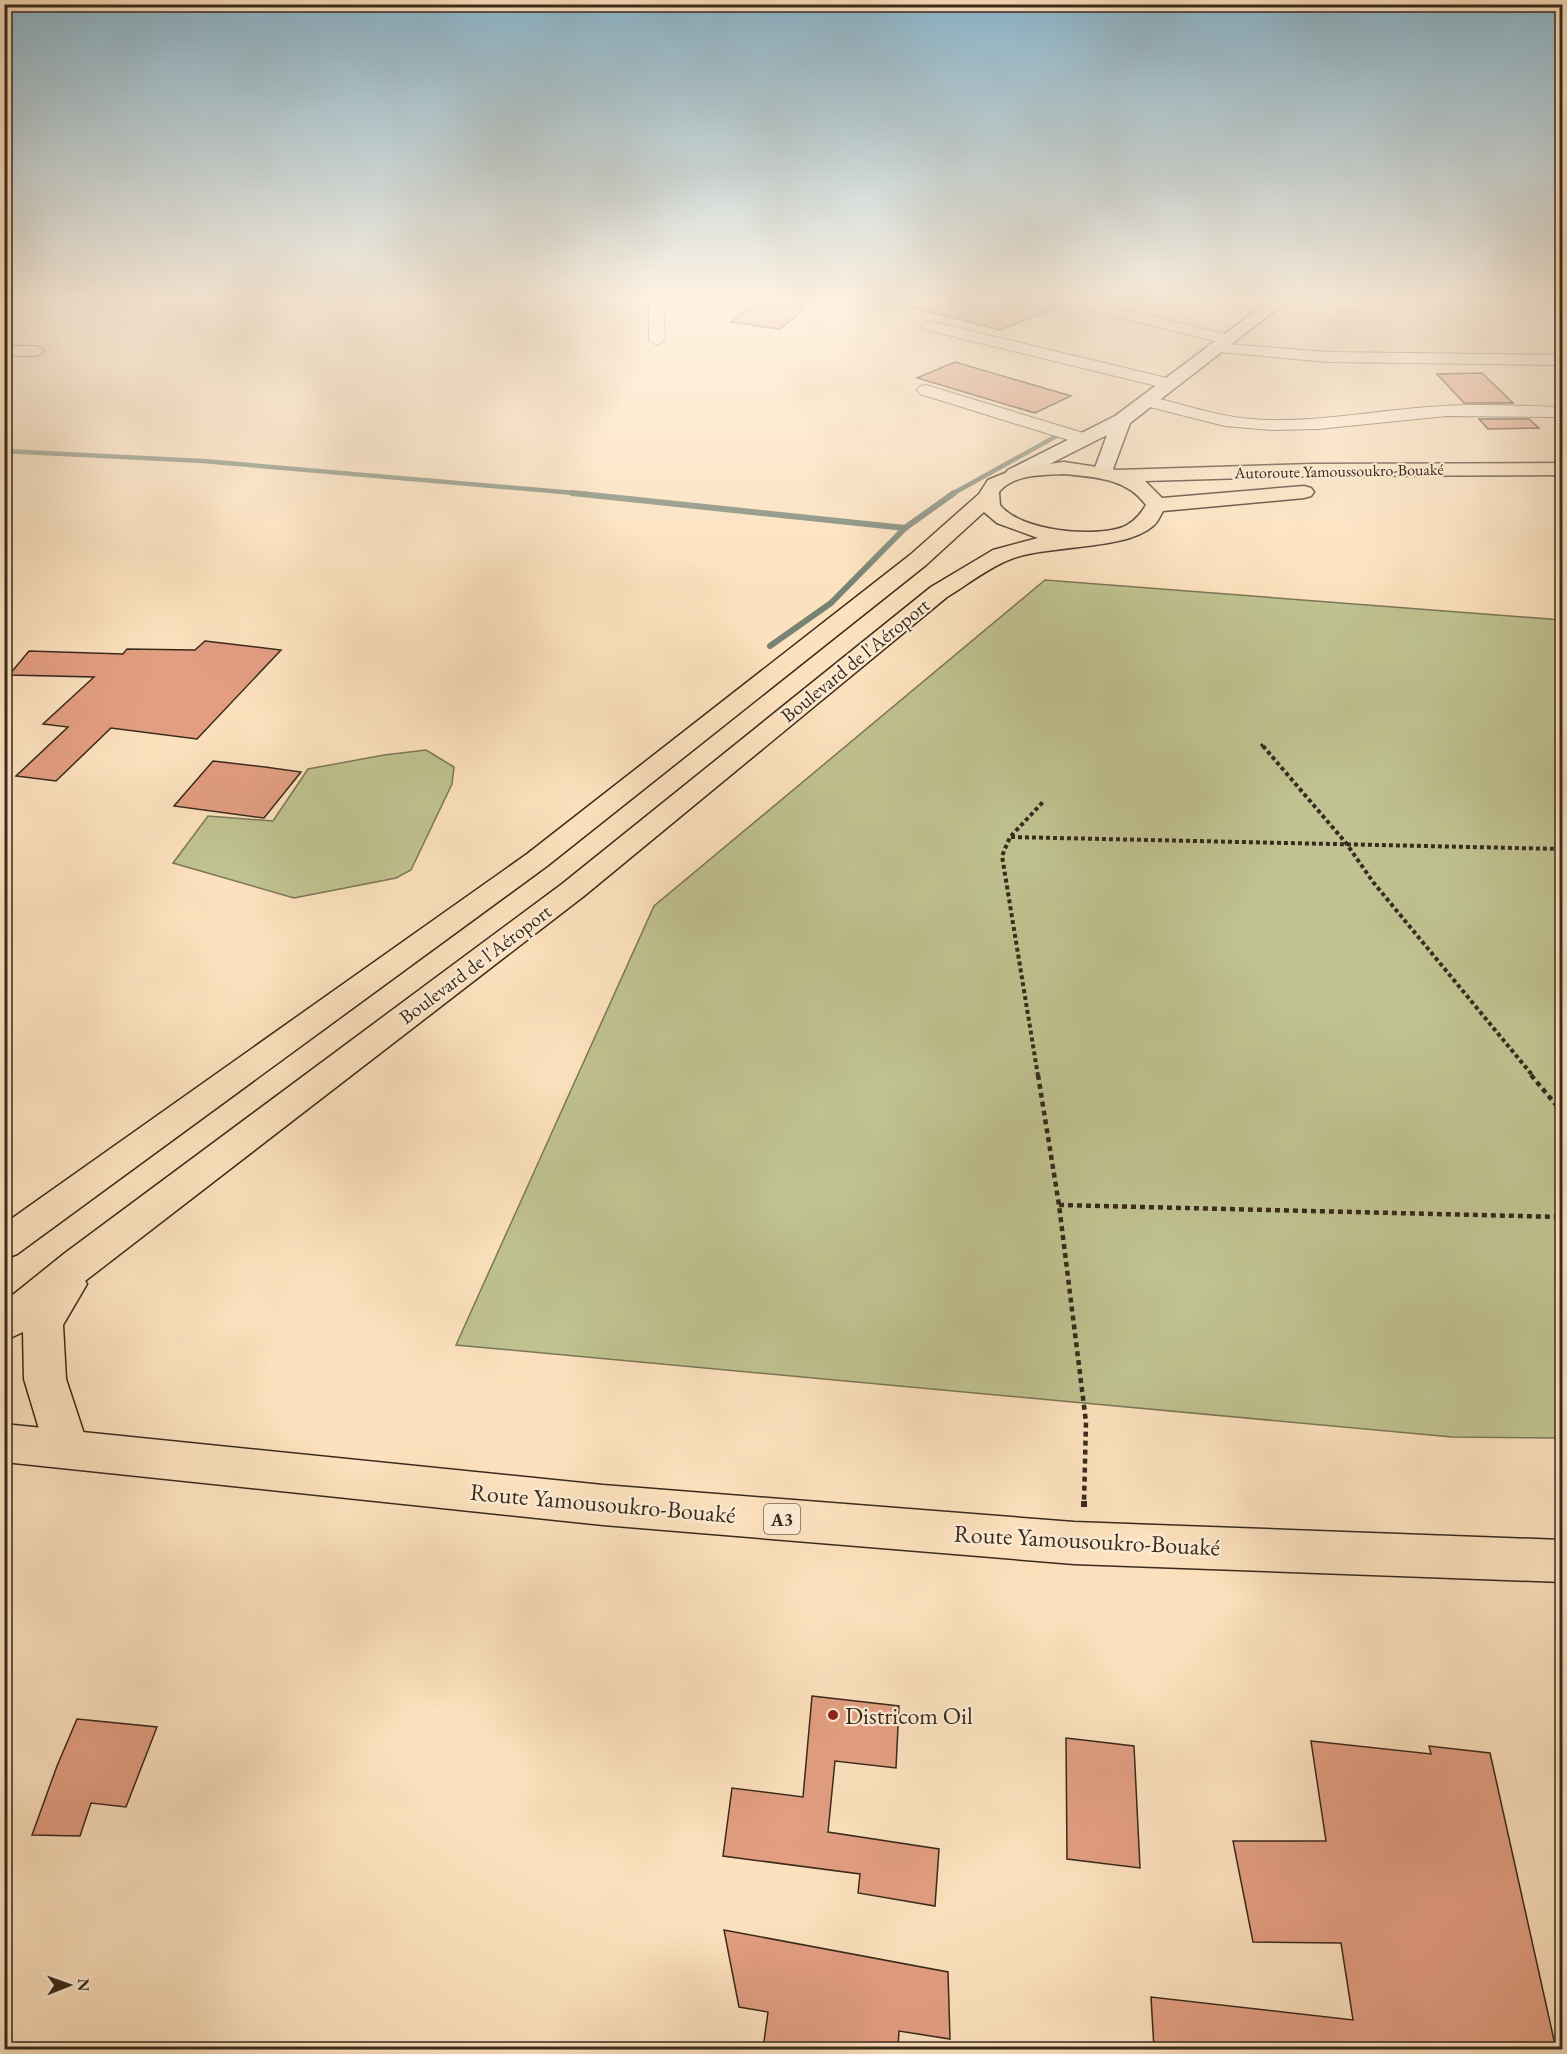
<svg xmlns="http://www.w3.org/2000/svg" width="1567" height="2054" font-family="'EB Garamond',serif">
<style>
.green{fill:#c0c291;stroke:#7c7657;stroke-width:1.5}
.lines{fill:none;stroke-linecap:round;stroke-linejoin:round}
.stream-far1{stroke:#778373;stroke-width:4.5}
.stream{stroke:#778373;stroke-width:6}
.building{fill:#e39e82;stroke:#392a1d;stroke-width:1.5}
.street-casing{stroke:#6a5845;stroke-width:2}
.secondary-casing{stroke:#392a1d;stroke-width:3}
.primary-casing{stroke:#392a1d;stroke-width:3}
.highway-casing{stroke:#392a1d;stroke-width:3}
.path-far3{stroke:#392a1d;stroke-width:3;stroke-dasharray:3 2;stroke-linecap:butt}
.path-far2{stroke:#392a1d;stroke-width:4;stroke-dasharray:4 3;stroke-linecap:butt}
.path-far1{stroke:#392a1d;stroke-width:4.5;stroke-dasharray:5 4;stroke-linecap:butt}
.path{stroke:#392a1d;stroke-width:6;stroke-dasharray:7 4.5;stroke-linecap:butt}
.street{fill:#fdecd5;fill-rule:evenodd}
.secondary{fill:#fdecd5;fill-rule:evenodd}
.primary{fill:#fce1be;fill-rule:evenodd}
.highway{fill:#fce1be;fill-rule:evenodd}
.poi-dot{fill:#8f2418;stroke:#fdecd5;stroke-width:2}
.labels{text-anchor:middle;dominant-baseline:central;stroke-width:4.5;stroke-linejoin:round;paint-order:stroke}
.far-street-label{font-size:16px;fill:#392a1d;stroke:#fdecd5}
.shield{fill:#fdecd5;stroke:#746454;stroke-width:1.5}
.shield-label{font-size:18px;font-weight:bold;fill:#392a1d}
.street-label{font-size:20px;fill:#392a1d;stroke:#fdecd5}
.near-street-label{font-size:24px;fill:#392a1d;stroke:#fdecd5}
.near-poi-label{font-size:24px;fill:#392a1d;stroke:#fdecd5;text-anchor:start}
</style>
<rect width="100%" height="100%" fill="#fce1be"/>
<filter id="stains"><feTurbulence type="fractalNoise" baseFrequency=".00333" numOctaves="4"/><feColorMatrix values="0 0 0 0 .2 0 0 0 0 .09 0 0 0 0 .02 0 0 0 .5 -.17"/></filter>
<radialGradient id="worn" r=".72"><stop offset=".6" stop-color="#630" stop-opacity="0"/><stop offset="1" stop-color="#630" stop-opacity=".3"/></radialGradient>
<g class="green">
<path d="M1045 580 1562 620V1438L1452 1437 456 1345 654 906Z"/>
<path d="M426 750 454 767 452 784 411 870 396 878 294 898 173 863 208 816 273 821 308 769 384 755Z"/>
</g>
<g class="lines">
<g class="stream-far1">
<path d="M4 451 203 461 586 494"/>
<path d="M952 494 1062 433"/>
</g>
<g class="stream">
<path d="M572 493 905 528"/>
<path d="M770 646 831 603 905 528 954 493"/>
</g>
</g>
<g class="building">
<path d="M909 298H1052L1055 303 1063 305 1000 330 908 306Z"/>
<path d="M757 302 805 308 780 329 731 322Z"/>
<path d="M955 362 1071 396 1035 413 917 378Z"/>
<path d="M1482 373 1513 403H1464L1437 374Z"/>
<path d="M1479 419H1529L1539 428 1488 429Z"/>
<path d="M205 641 281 650 197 739 111 728 56 781 16 776 68 727 43 724 94 677 9 675 29 651 123 654 127 649 195 650Z"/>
<path d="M213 761 265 767 301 772 264 818 174 806Z"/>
<path d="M812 1696 899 1706 896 1768 835 1761 828 1832 939 1849 935 1906 858 1893 860 1874 723 1856 732 1788 803 1797Z"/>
<path d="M77 1719 157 1727 126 1807 91 1803 80 1836 32 1835 57 1766Z"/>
<path d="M1066 1738 1134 1746 1140 1868 1067 1859Z"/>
<path d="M1311 1741 1431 1754 1429 1746 1490 1753 1556 2049H1154L1151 1997 1353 2020 1341 1943 1253 1942 1233 1841H1326Z"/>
<path d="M724 1930 948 1972 950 2039 899 2031 898 2049H763L768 2012 739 2007Z"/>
</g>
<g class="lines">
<g class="street-casing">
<g id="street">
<path d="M613 298H647L640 302 577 313 569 308 577 303Z"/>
<path d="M649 298H663L665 340 657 345 649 340Z"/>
<path d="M1054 298H1078L1232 336 1234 339 1226 344 1056 301Z"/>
<path d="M1258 298H1283L1286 301 1278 306 1260 301Z"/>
<path d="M929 321 1175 380 1177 384 1175 388 1169 389 923 329 921 326Z"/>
<path d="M1214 343 1328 352 1562 355V365L1328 362 1208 351 1206 348 1208 345Z"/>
<path d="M4 346H37L45 351 37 356H4Z"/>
<path d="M926 385 1090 435 1093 439 1090 443H1078L920 394 917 390 920 386Z"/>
<path d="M1148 396C1182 404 1216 416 1251 419 1311 424 1370 411 1429 407 1473 403 1518 406 1562 407V417L1446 416 1318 429 1273 430 1225 426 1142 405 1139 401 1142 397Z"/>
</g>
</g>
<g class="secondary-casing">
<path id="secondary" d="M1273 298H1291L1130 423 1110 477H1096L1093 473 1107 435 1022 478H1008L1005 474 1008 470 1115 416Z"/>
</g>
<g class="primary-casing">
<path id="primary" d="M4 1424 603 1485 1074 1522 1562 1540V1582L1074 1564 603 1525 4 1462Z"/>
</g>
<g class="highway-casing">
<path id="highway" d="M1064 462 1117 470 1315 464 1562 463V475L1315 476 1145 481 1162 498 1304 486 1311 488 1314 492 1311 496 1304 498 1163 511C1160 516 1158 522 1153 526 1124 551 1051 544 1011 559 989 567 967 585 947 597L584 896 85 1281 87 1284 63 1325 66 1379 89 1449 82 1462 67 1468 52 1462 45 1449 24 1379 23 1332 4 1341V1302L65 1253 562 884 931 587 993 550 1038 538 997 523 984 512 926 565 547 866 17 1254 4 1259V1224L527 854 910 555 979 494 988 480 1017 468ZM1064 474C1094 477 1127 478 1146 505 1140 515 1134 522 1123 527 1094 538 1020 531 1000 505L999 492C1013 474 1044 475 1064 474Z"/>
</g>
<path class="path-far3" d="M1261 744 1264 748"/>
<g class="path-far2">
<path d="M1263 746 1346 843 1373 882 1533 1076"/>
<path d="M1011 837 1562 849"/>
<path d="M1038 1076 1002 856 1010 837 1043 802"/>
</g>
<g class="path-far1">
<path d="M1038 1075 1059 1205 1086 1422 1084 1502"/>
<path d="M1531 1075 1562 1112"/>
<path d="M1059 1205 1562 1217"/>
</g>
<path class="path" d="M1084 1507V1501"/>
<use href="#street" class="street"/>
<use href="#secondary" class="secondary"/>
<use href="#primary" class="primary"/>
<use href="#highway" class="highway"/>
</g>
<linearGradient id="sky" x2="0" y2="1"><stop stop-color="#8bb8d0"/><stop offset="0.51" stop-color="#fef2e2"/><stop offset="1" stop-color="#fef2e2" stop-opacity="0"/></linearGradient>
<rect width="1567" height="585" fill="url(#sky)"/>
<circle class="poi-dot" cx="833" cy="1715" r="6"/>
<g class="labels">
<g class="far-street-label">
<text transform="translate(1339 471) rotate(-1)">Autoroute Yamoussoukro-Bouaké</text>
</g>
<rect class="shield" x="764" y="1504" width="36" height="30" rx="4.5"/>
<g class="shield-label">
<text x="782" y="1519">A3</text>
</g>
<g class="street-label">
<text transform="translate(855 660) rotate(-39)">Boulevard de l'Aéroport</text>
<text transform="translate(475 964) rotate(-37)">Boulevard de l'Aéroport</text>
</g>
<g class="near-street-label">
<text transform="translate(603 1503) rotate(5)">Route Yamousoukro-Bouaké</text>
<text transform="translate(1087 1540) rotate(3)">Route Yamousoukro-Bouaké</text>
</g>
<g class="near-poi-label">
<text x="845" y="1715">Districom Oil</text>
</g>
</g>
<rect width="1567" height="2054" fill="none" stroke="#fce1be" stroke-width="24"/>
<rect x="6" y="6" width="1555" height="2042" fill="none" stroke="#392a1d" stroke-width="3"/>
<rect x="12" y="12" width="1543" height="2030" fill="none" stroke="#392a1d" stroke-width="1.5"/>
<g transform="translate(69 1985) rotate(89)" stroke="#fdecd5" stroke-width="4.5" paint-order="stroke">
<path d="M0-4.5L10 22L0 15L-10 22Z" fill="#392a1d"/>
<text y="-9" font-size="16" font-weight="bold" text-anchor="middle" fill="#392a1d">N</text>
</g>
<rect width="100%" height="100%" filter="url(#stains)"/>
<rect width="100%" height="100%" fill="url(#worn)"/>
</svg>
